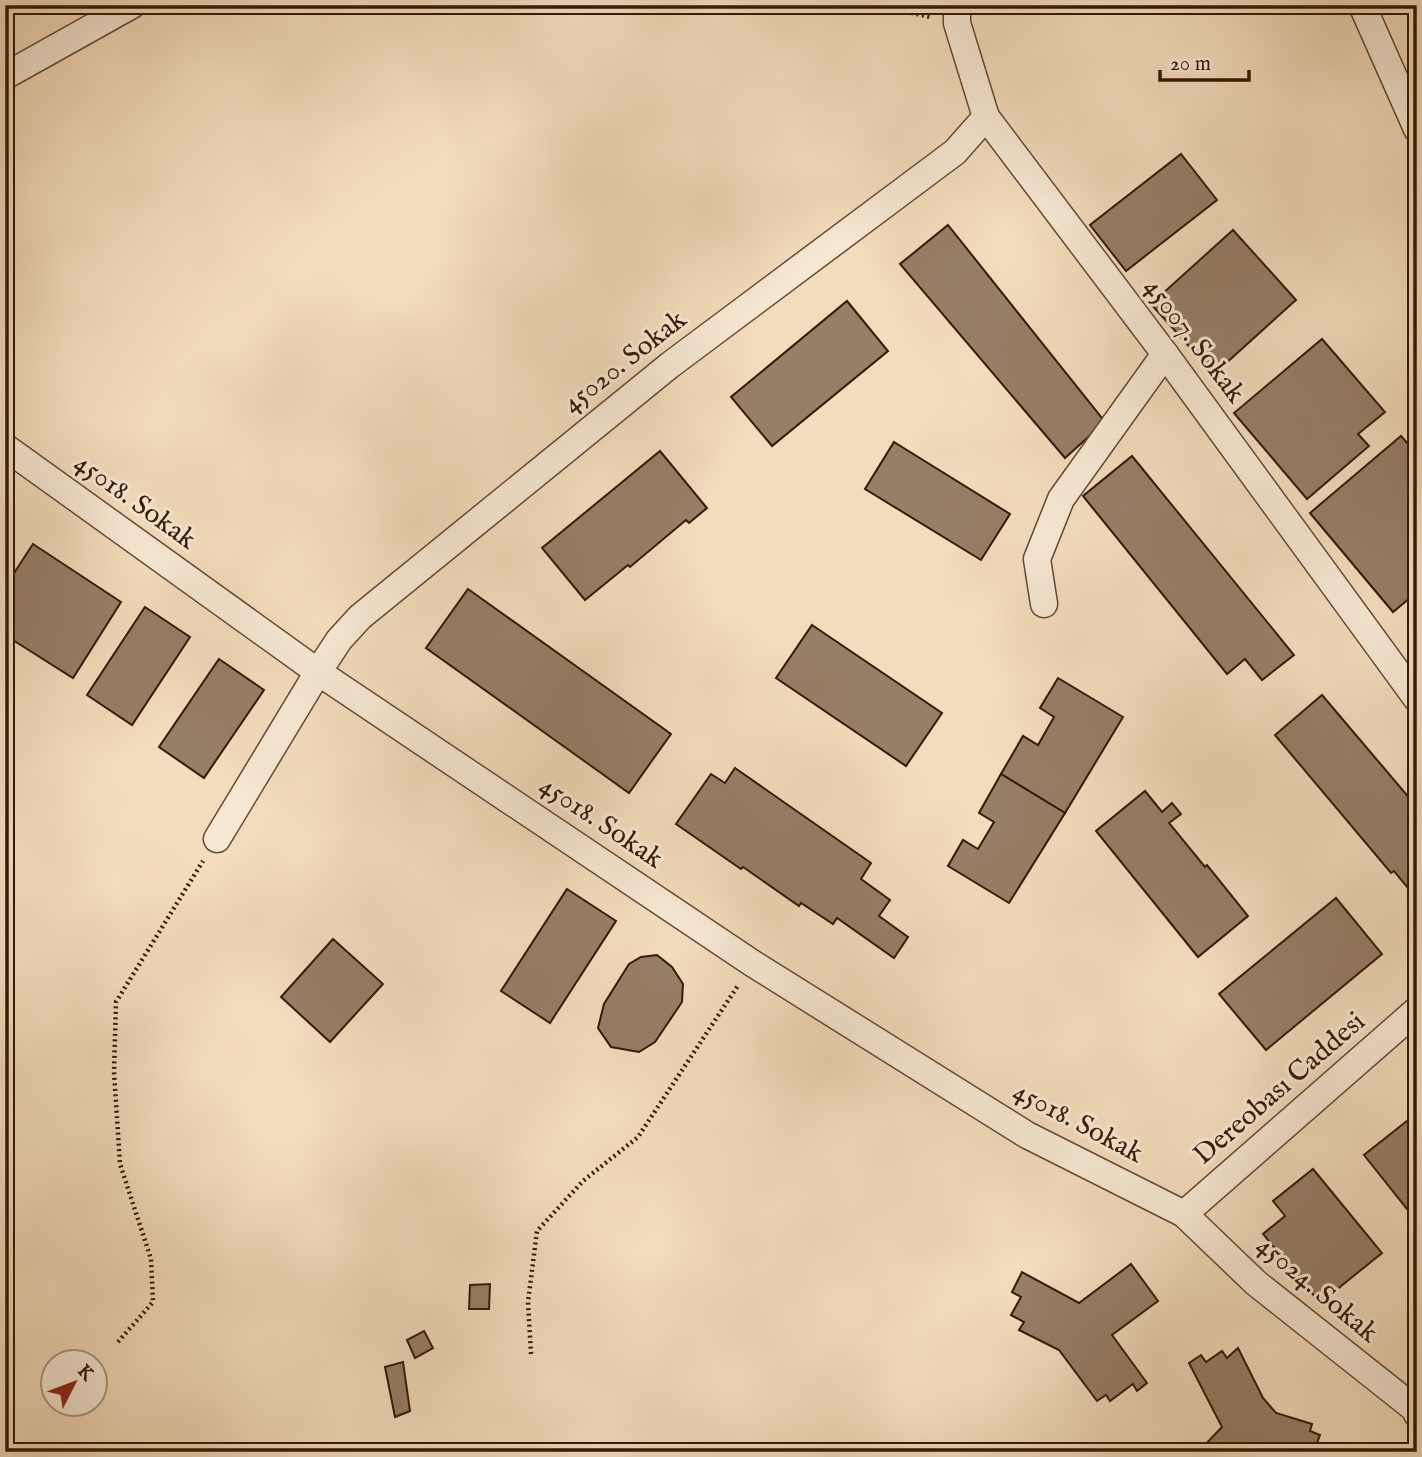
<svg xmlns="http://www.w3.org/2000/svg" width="1422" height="1457" font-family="'IM FELL English',serif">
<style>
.building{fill:#977e66;stroke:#341808;stroke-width:2}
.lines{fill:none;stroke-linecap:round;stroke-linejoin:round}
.street-casing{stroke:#644935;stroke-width:29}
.path{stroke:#341808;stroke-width:4.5;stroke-dasharray:2 3.5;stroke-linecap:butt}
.street{stroke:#f7e8d3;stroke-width:26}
.labels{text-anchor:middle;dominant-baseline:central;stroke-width:6;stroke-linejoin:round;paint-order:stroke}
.street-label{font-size:28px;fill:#341808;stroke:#f7e8d3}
</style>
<rect width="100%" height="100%" fill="#f3dcbc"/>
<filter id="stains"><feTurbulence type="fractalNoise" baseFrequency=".00286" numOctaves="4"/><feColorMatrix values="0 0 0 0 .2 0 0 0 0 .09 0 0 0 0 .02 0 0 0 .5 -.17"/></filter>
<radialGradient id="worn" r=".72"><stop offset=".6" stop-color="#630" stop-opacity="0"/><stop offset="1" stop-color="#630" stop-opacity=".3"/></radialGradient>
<g class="building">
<path d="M1181 154 1217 200 1126 271 1090 225Z"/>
<path d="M948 225 1105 422 1065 458 900 264Z"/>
<path d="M1233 230 1296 300 1214 374 1151 304Z"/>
<path d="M847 301 888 351 772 446 731 397Z"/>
<path d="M1322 339 1385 412 1358 434 1369 446 1307 499 1234 413Z"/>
<path d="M1401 436 1417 454V592L1393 612 1310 513Z"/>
<path d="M894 442 1010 514 981 560 865 489Z"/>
<path d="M660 451 707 508 689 523 686 520 630 567 628 565 585 600 542 548Z"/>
<path d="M1132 456 1294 655 1262 680 1245 659 1227 674 1083 496Z"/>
<path d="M33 544 121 602 73 678 5 635V587Z"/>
<path d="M468 589 671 734 629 793 426 648Z"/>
<path d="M145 607 190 637 132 725 87 695Z"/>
<path d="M812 625 942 713 906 766 776 678Z"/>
<path d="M219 659 264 690 204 778 159 747Z"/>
<path d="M1058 678 1123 717 1065 813 1001 774 1023 736 1038 745 1054 717 1040 708Z"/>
<path d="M1322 695 1417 807V899L1394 871 1391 873 1275 735Z"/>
<path d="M735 768 871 863 861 879 890 900 879 916 908 937 894 958 837 918 833 924 801 903 799 906 743 867 741 869 676 824 711 774 725 783Z"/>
<path d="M1001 774 1065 813 1009 903 948 866 963 840 978 849 994 822 979 813Z"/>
<path d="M1145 791 1162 812 1172 803 1181 814 1169 823 1205 867 1207 865 1248 916 1198 957 1096 831Z"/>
<path d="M567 889 616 921 550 1023 501 991Z"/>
<path d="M1336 898 1382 954 1266 1050 1219 994Z"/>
<path d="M333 939 383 984 330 1042 281 997Z"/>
<path d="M657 955 672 967 683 984 682 1002 655 1042 639 1052 611 1047 598 1028 604 1004 629 964 641 957Z"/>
<path d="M1417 1113V1209L1411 1214 1364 1155Z"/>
<path d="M1313 1169 1382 1253 1320 1303 1263 1234 1285 1216 1273 1201Z"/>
<path d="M1131 1264 1158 1301 1112 1335 1147 1383 1137 1391 1133 1384 1110 1401 1106 1395 1097 1401 1059 1350 1019 1330 1024 1322 1011 1315 1021 1297 1012 1292 1022 1272 1079 1303Z"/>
<path d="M490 1284 489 1309H469L470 1285Z"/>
<path d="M424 1331 433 1348 415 1358 407 1340Z"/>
<path d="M1238 1348 1263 1398 1276 1413 1312 1424 1310 1431 1320 1435 1314 1451 1316 1452H1198L1222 1427 1189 1363 1201 1355 1206 1362 1222 1351 1227 1358Z"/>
<path d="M403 1362 410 1411 395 1417 385 1367Z"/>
</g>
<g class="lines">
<g class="street-casing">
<g id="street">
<path d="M957 5V23L986 117 1165 354 1417 699"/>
<path d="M1362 5 1417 129"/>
<path d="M5 76 132 5"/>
<path d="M5 447 318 672 752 963 1027 1135 1184 1214 1256 1283 1415 1409 1417 1414"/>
<path d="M1044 604 1037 559 1061 499 1165 354"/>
<path d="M217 839 318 672 339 640 360 617 670 365 955 152 986 117"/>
<path d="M1184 1214 1417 1010"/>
</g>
</g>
<g class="path">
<path d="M891 5 899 10 930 17"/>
<path d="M118 1342 153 1302 151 1259 120 1164 114 1072 116 1002 203 861"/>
<path d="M531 1354 528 1302 537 1231 583 1181 638 1137 739 984"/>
</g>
<use href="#street" class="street"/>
</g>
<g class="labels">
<g class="street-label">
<text transform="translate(1194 341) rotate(53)">45007. Sokak</text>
<text transform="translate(625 362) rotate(-38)">45020. Sokak</text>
<text transform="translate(135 502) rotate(36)">45018. Sokak</text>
<text transform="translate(601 823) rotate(34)">45018. Sokak</text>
<text transform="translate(1280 1089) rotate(-41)">Dereobası Caddesi</text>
<text transform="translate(1078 1123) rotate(28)">45018. Sokak</text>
<text transform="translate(1317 1290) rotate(40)">45024. Sokak</text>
</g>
</g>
<rect width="1422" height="1457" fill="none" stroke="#f3dcbc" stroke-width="28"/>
<rect x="7" y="7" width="1408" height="1443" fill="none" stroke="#341808" stroke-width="3.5"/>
<rect x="14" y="14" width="1394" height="1429" fill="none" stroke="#341808" stroke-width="2"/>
<g transform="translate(74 1383) rotate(48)"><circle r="33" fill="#f7e8d3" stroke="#a99582" stroke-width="2"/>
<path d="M0-5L12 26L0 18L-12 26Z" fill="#8f2418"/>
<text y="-10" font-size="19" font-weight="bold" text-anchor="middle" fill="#341808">K</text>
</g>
<path d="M1160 70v10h89v-10" fill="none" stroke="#341808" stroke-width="3.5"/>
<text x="1170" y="70" font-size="21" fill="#341808" stroke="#f7e8d3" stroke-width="5" paint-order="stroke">20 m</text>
<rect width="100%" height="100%" filter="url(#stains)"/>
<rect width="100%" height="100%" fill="url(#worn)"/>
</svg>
